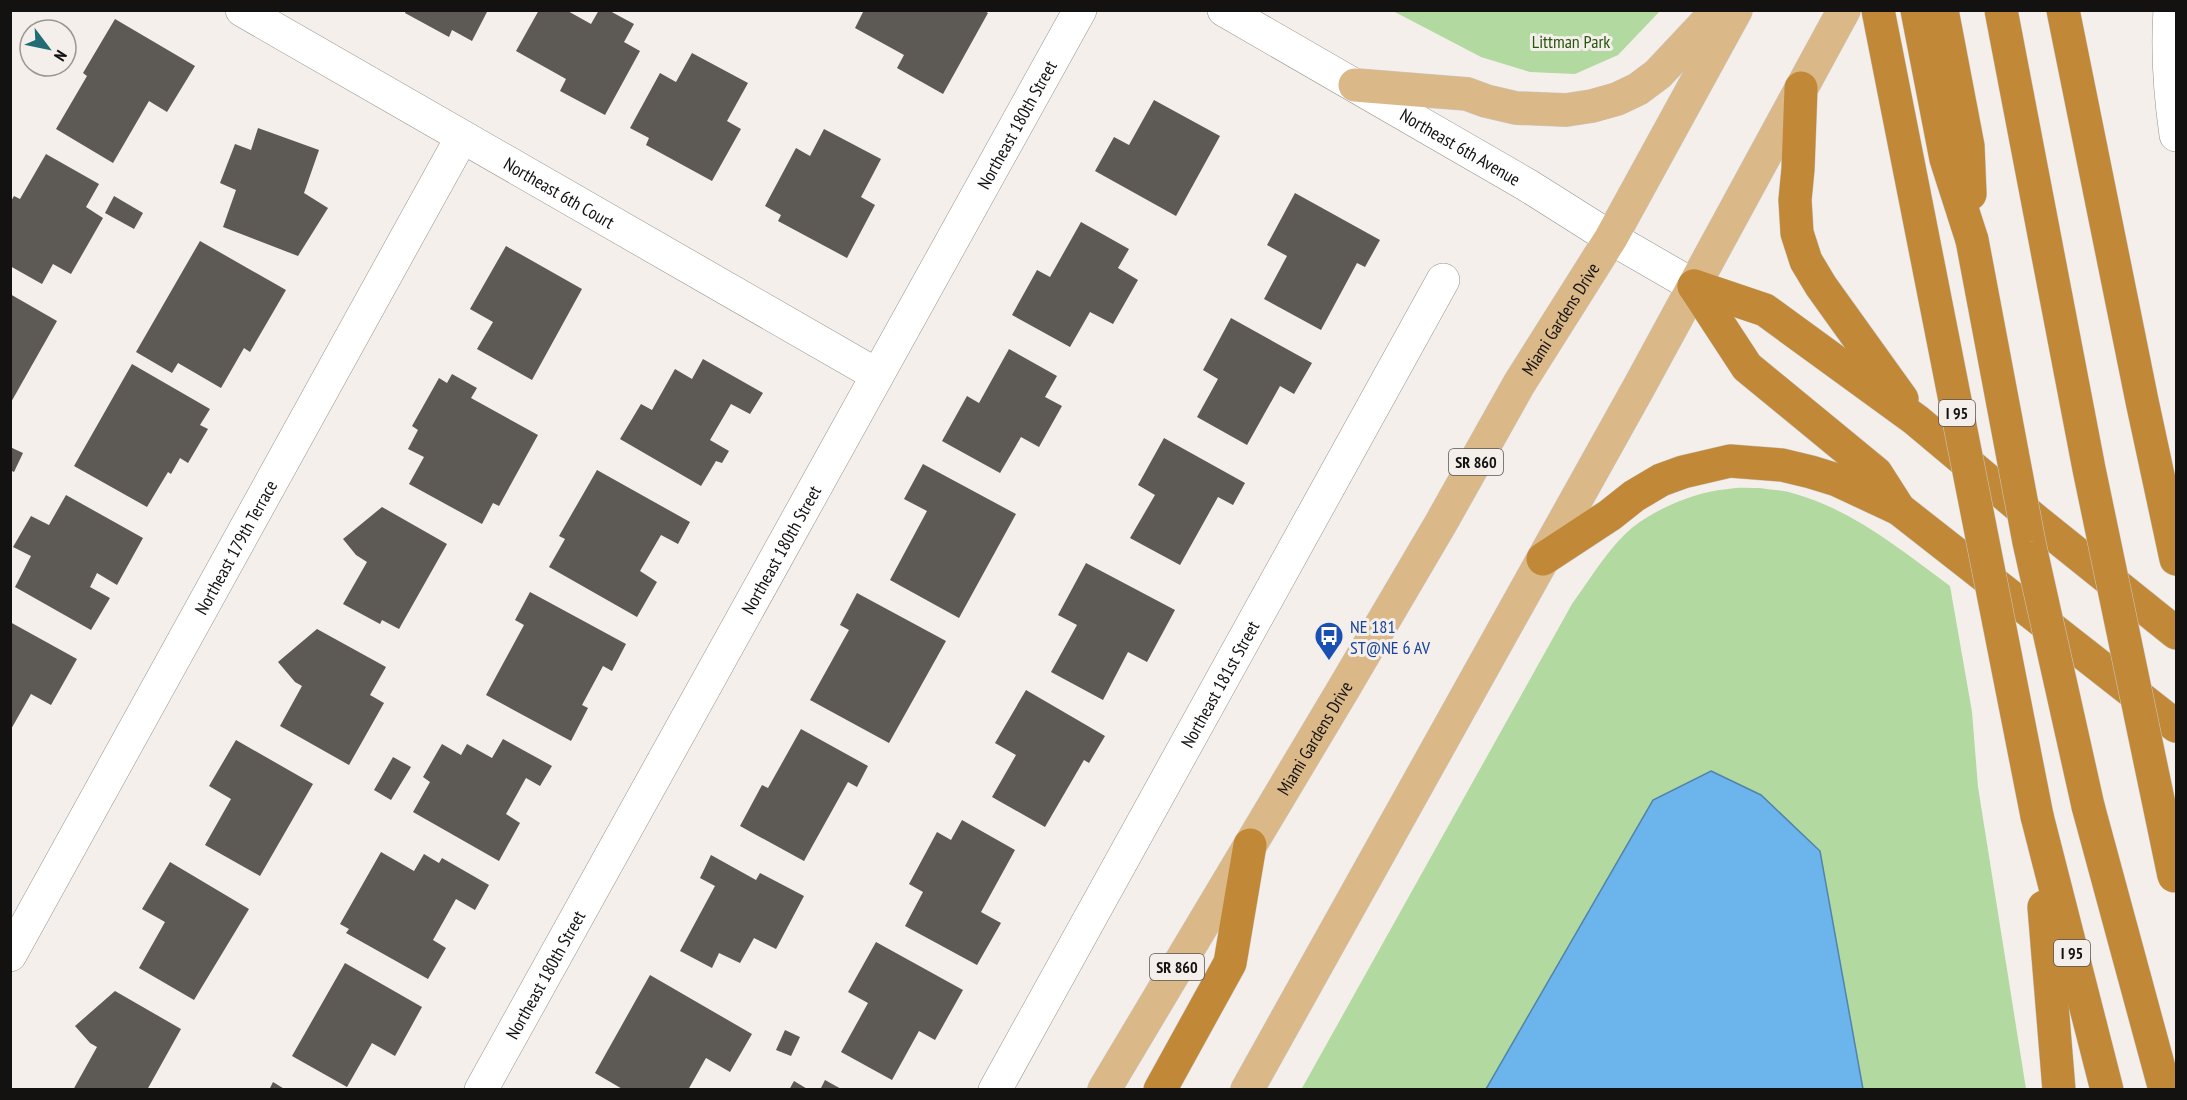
<svg xmlns="http://www.w3.org/2000/svg" width="2187" height="1100" font-family="'PT Sans Narrow',sans-serif">
<style>
.green{fill:#b1d9a0}
.water{fill:#6cb4ec;stroke:#5283aa;stroke-width:1.5}
.building{fill:#5d5955}
.lines{fill:none;stroke-linecap:round;stroke-linejoin:round}
.minor-casing{stroke:#97938e;stroke-width:34}
.secondary-casing{stroke:#97938e;stroke-width:34}
.primary-casing{stroke:#cbcbcb;stroke-width:34}
.motorway-casing{stroke:#cbcbcb;stroke-width:34}
.minor{stroke:#fff;stroke-width:33}
.secondary{stroke:#fff;stroke-width:33}
.primary{stroke:#dab888;stroke-width:33}
.motorway{stroke:#c18838;stroke-width:33}
.motorway-bridge-casing{stroke:#cbcbcb;stroke-width:34;stroke-linecap:butt}
.motorway-bridge{stroke:#c18838;stroke-width:33}
.labels{text-anchor:middle;dominant-baseline:central;stroke-width:6;stroke-linejoin:round;paint-order:stroke}
.shield{fill:#f4efea;stroke:#575452;stroke-width:1.5}
.shield-label{font-size:16px;font-weight:bold;fill:#141211}
.park-label{font-size:18px;fill:#29560e;stroke:#f4efea}
.street-label{font-size:18px;fill:#141211;stroke:#f4efea}
.transit-label{font-size:18px;fill:#164399;stroke:#f4efea;text-anchor:start}
</style>
<rect width="100%" height="100%" fill="#f4efea"/>
<g class="green">
<path d="M1393 11H1660L1618 55 1575 74 1530 72 1481 57Z"/>
<path d="M1760 488C1771 490 1782 490 1792 493 1852 509 1901 550 1950 586L1972 712 1978 787 2026 1089H1863L1820 851 1653 801 1486 1089 1301 1090 1572 604C1591 578 1609 547 1633 527 1659 507 1696 492 1728 489 1738 487 1750 488 1760 488Z"/>
</g>
<path class="water" d="M1711 771 1761 795 1820 851 1863 1089H1486L1653 800Z"/>
<g class="building">
<path d="M406 10H488L472 41 452 30 449 37 405 13Z"/>
<path d="M539 10H566L591 24 599 10H608L634 24 624 42 640 51 605 115 560 91 566 79 516 51Z"/>
<path d="M864 10H983L988 13 943 94 897 68 904 55 855 28Z"/>
<path d="M115 19 195 66 167 112 149 101 113 163 56 129 87 76 83 73Z"/>
<path d="M692 53 748 83 727 121 741 129 712 181 646 145 649 138 630 128 660 73 676 82Z"/>
<path d="M1154 100 1220 136 1176 216 1095 171 1114 137 1129 145Z"/>
<path d="M258 128 319 150 304 193 328 208 298 256 223 227 236 190 220 183 235 144 251 150Z"/>
<path d="M824 129 881 159 861 197 875 205 847 258 778 221 781 215 765 206 796 148 810 156Z"/>
<path d="M46 154 99 184 86 207 103 218 71 274 53 264 42 284 10 266V203L14 196 20 199Z"/>
<path d="M1295 193 1380 240 1365 267 1357 263 1321 330 1264 299 1287 256 1267 245Z"/>
<path d="M114 196 143 213 134 229 105 213Z"/>
<path d="M1081 222 1129 249 1118 268 1138 280 1113 324 1090 312 1070 347 1012 315 1037 270 1050 277Z"/>
<path d="M200 241 286 290 250 352 244 348 221 388 178 363 172 373 136 352Z"/>
<path d="M506 246 582 289 532 380 477 349 493 322 470 309Z"/>
<path d="M10 294 57 321 10 404Z"/>
<path d="M1231 318 1312 363 1294 394 1280 386 1247 445 1197 417 1218 379 1203 370Z"/>
<path d="M1009 349 1057 376 1045 397 1062 406 1039 447 1021 437 1000 473 942 441 967 396 979 403Z"/>
<path d="M703 359 763 393 750 414 731 404 710 440 729 451 722 463 716 461 701 486 620 439 641 404 652 410 675 369 692 379Z"/>
<path d="M132 364 210 409 200 425 208 429 188 463 180 458 171 474 168 472 147 507 74 466Z"/>
<path d="M452 374 477 388 471 398 538 435 499 506 493 503 482 524 409 484 424 457 408 449 418 430 412 426 439 378 447 383Z"/>
<path d="M1164 438 1245 483 1233 505 1218 497 1180 565 1130 538 1155 495 1138 485Z"/>
<path d="M10 447 23 453 14 472 10 470Z"/>
<path d="M923 464 1016 514 959 618 890 580 927 511 904 499Z"/>
<path d="M597 470 690 522 678 544 661 535 640 571 657 582 637 617 549 567 565 539 559 536Z"/>
<path d="M66 495 143 538 117 585 97 573 90 587 110 598 91 630 15 587 31 556 13 547 31 516 49 525Z"/>
<path d="M382 507 447 544 399 629 382 620 380 624 343 604 367 562 356 555 343 539Z"/>
<path d="M1086 563 1175 610 1147 662 1128 652 1103 700 1051 672 1077 625 1058 615Z"/>
<path d="M530 592 626 644 612 671 603 666 582 705 588 708 571 741 486 695 524 625 515 620Z"/>
<path d="M857 593 946 641 889 743 810 700 849 630 840 625Z"/>
<path d="M10 622 77 659 51 705 31 694 10 731Z"/>
<path d="M317 629 386 667 370 695 384 703 349 765 280 726 302 686 295 682 278 662Z"/>
<path d="M1026 690 1105 736 1089 763 1084 760 1045 827 992 797 1016 755 995 743Z"/>
<path d="M801 729 868 766 857 787 848 782 804 861 740 826 762 785 768 788Z"/>
<path d="M503 739 552 766 540 786 526 778 506 814 520 823 499 861 413 812 430 782 423 777 442 744 461 755 467 744 492 758Z"/>
<path d="M236 740 313 784 260 876 205 845 231 799 209 786Z"/>
<path d="M393 757 411 767 391 800 374 790Z"/>
<path d="M962 820 1015 850 981 912 1001 923 977 965 905 926 923 892 909 884 937 832 951 840Z"/>
<path d="M381 852 414 871 424 854 439 863 442 858 489 885 475 910 456 899 433 940 446 948 428 979 346 933 349 929 340 924Z"/>
<path d="M711 855 756 880 760 873 804 896 776 949 754 938 740 963 719 953 712 968 680 951 715 886 700 878Z"/>
<path d="M170 862 249 909 194 1000 139 968 165 922 142 909Z"/>
<path d="M876 942 963 990 935 1040 919 1031 892 1080 841 1052 868 1003 848 992Z"/>
<path d="M345 963 422 1007 395 1056 372 1043 347 1087 292 1056Z"/>
<path d="M650 975 752 1034 730 1072 706 1058 688 1090H624L595 1073Z"/>
<path d="M115 991 181 1029 147 1090H73L97 1047 90 1043 75 1026Z"/>
<path d="M785 1030 800 1037 791 1056 776 1050Z"/>
<path d="M825 1080 843 1090H820Z"/>
<path d="M794 1081 809 1090H789Z"/>
<path d="M273 1082 286 1090H269Z"/>
</g>
<g class="lines">
<g class="minor-casing">
<g id="minor">
<path id="s1" d="M242 10 877 375"/>
<path d="M2170 10C2167 53 2170 93 2176 135"/>
<path id="s2" d="M10 955 462 137"/>
<path id="s3" d="M481 1090 1080 10"/>
<path id="s4" d="M995 1090 1443 280"/>
</g>
</g>
<g class="secondary-casing">
<g id="secondary">
<path id="s5" d="M1224 10 1527 185 1611 238 1694 286"/>
</g>
</g>
<g class="primary-casing">
<g id="primary">
<path d="M1355 85 1467 94 1486 101 1516 108 1566 110 1592 106 1617 99 1638 89 1658 74 1718 10"/>
<path id="s6" d="M1104 1090 1344 688 1441 523 1519 384 1611 238 1736 10"/>
<path d="M1247 1090 1639 387 1844 10"/>
</g>
</g>
<g class="motorway-casing">
<g id="motorway">
<path d="M1917 10 1946 159 1972 240"/>
<path d="M1942 10 1968 146 1970 194"/>
<path d="M2063 10 2142 401 2176 559"/>
<path d="M1801 88 1798 169 1795 200 1797 233 1806 261 1821 286 1902 399"/>
<path d="M1694 286 1765 310 1916 420 2034 519 2176 633"/>
<path d="M1694 286 1747 367 1876 473 1899 509"/>
<path d="M1543 559 1610 515 1634 496 1661 480 1683 472 1730 461 1782 465 1811 472 1837 480 1899 509 2176 726"/>
<path d="M2088 806 2165 1090"/>
<path d="M2037 816 2107 1090"/>
<path d="M2044 907 2059 1090"/>
<path d="M1160 1090 1230 963 1250 845"/>
</g>
</g>
<use href="#minor" class="minor"/>
<use href="#secondary" class="secondary"/>
<use href="#primary" class="primary"/>
<use href="#motorway" class="motorway"/>
<g class="motorway-bridge-casing">
<g id="motorway-bridge">
<path d="M1878 10 2037 816"/>
<path d="M2001 10 2089 469 2174 876"/>
<path d="M1972 240 2029 542 2088 806"/>
</g>
</g>
<use href="#motorway-bridge" class="motorway-bridge"/>
</g>
<defs>
<g id="bus-pin" transform="scale(1.5)"><path d="M0 17L-7.5 6A9.5 9.5 0 1 1 7.5 6Z" fill="#1a4fb4" stroke="#f4efea"/><path d="M-5-6H5V4H4V6H2V4H-2V6H-4V4H-5ZM-3.5-4V0h7V-4ZM-3.5 1.2v1.5H-2V1.2ZM2 1.2v1.5H3.5V1.2Z" fill="#fff"/></g>
</defs>
<g fill-rule="evenodd">
<use href="#bus-pin" x="1329" y="636"/>
</g>
<g class="labels">
<g class="shield">
<rect x="1939" y="400" width="36" height="26" rx="4.5"/>
<rect x="1449" y="449" width="54" height="26" rx="4.5"/>
<rect x="2054" y="940" width="36" height="26" rx="4.5"/>
<rect x="1150" y="954" width="54" height="26" rx="4.5"/>
</g>
<g class="shield-label">
<text x="1957" y="413">I 95</text>
<text x="1476" y="462">SR 860</text>
<text x="2072" y="953">I 95</text>
<text x="1177" y="967">SR 860</text>
</g>
<g class="park-label">
<text x="1571" y="41">Littman Park</text>
</g>
<g class="street-label">
<text stroke="none"><textPath href="#s3" startOffset="1104">Northeast 180th Street</textPath></text>
<text stroke="none"><textPath href="#s5" startOffset="273">Northeast 6th Avenue</textPath></text>
<text stroke="none"><textPath href="#s1" startOffset="366">Northeast 6th Court</textPath></text>
<text stroke="none"><textPath href="#s6" startOffset="896">Miami Gardens Drive</textPath></text>
<text stroke="none"><textPath href="#s2" startOffset="466">Northeast 179th Terrace</textPath></text>
<text stroke="none"><textPath href="#s3" startOffset="618">Northeast 180th Street</textPath></text>
<text stroke="none"><textPath href="#s4" startOffset="464">Northeast 181st Street</textPath></text>
<text stroke="none"><textPath href="#s6" startOffset="410">Miami Gardens Drive</textPath></text>
<text stroke="none"><textPath href="#s3" startOffset="132">Northeast 180th Street</textPath></text>
</g>
<g class="transit-label">
<text x="1350" y="626">NE 181<tspan x="1350" dy="21">ST@NE 6 AV</tspan></text>
</g>
</g>
<rect width="2187" height="1100" fill="none" stroke="#141211" stroke-width="24"/>
<g transform="translate(48 48) rotate(122)"><circle r="28" fill="#f4efea" stroke="#9a9793" stroke-width="1.5"/>
<path d="M0-4.5L10 22L0 15L-10 22Z" fill="#226d74"/>
<text y="-9" font-size="16" font-weight="bold" text-anchor="middle" fill="#141211">N</text>
</g>
</svg>
